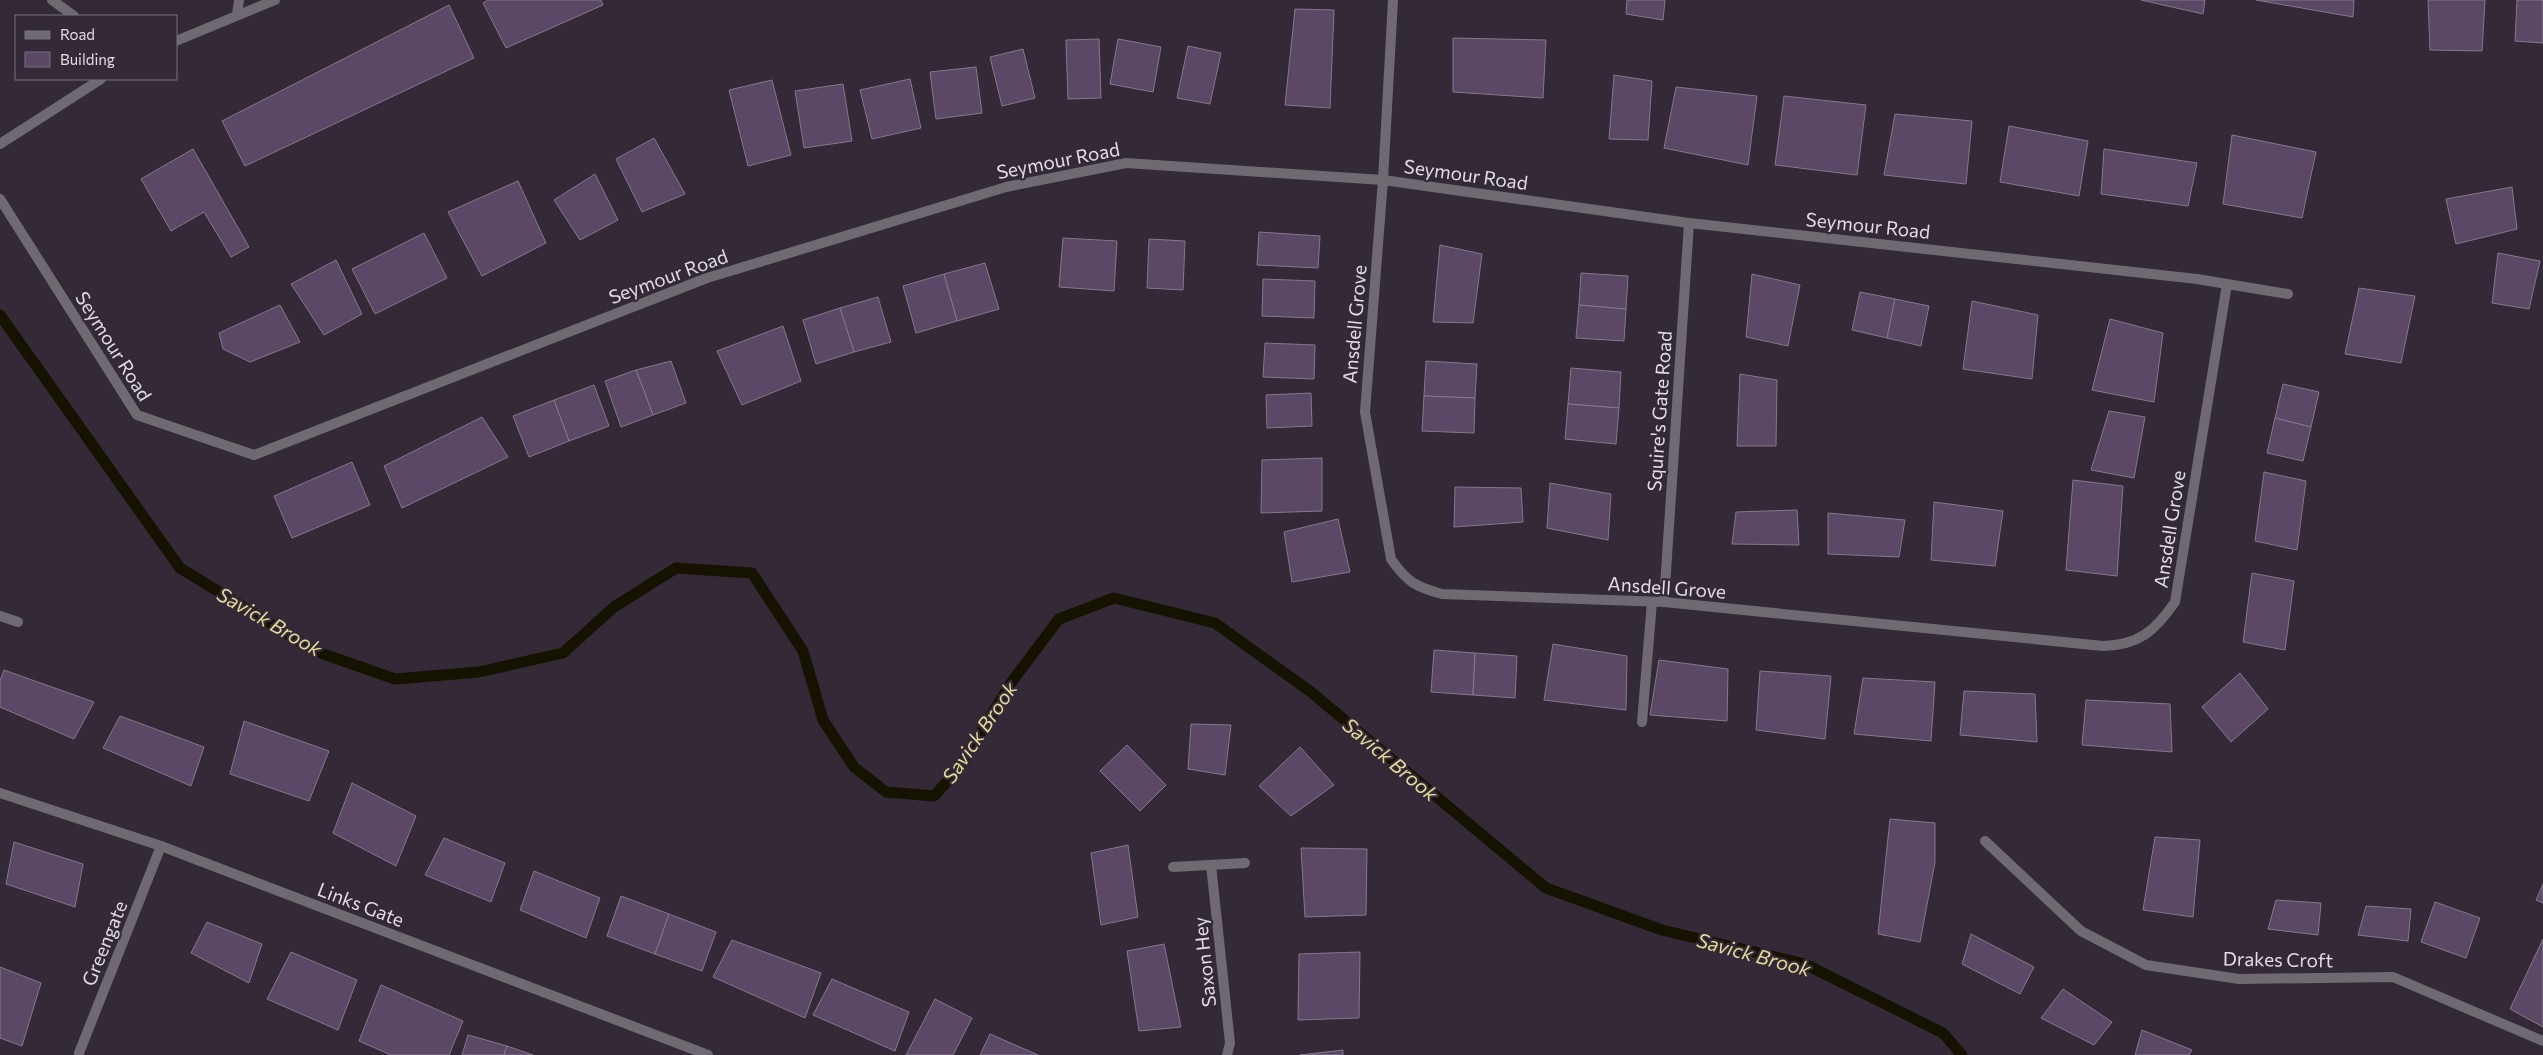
<svg xmlns="http://www.w3.org/2000/svg" width="2543" height="1055" font-family="Commissioner,sans-serif">
<style>
.lines{fill:none;stroke-linecap:round;stroke-linejoin:round}
.stream{stroke:#161200;stroke-width:11}
.building{fill:#5b4766;stroke:#84798a}
.lane{stroke:#6f6a72;stroke-width:10}
.street{stroke:#6f6a72;stroke-width:10}
.labels{text-anchor:middle;dominant-baseline:central;stroke-width:4.5;stroke-linejoin:round;paint-order:stroke}
.street-label{font-size:19px;fill:#e2dbe5;stroke:#332937}
.water-label{font-size:20px;font-style:italic;fill:#e3da97;stroke:#332937}
</style>
<rect width="100%" height="100%" fill="#332937"/>
<g class="lines">
<path class="stream" d="M0 315 180 568 315 651 395 679 479 672 563 653 614 607 676 568 752 573 803 651 823 720 854 767 886 792 934 796 957 771 1013 680 1059 619 1114 598 1215 623 1311 692 1546 888 1662 930 1805 964 1943 1033 1962 1055"/>
</g>
<g class="building">
<path d="M488 0H601L603 5 506 48 483 3Z"/>
<path d="M1627 0H1665L1663 20 1626 14Z"/>
<path d="M2141 0H2205L2203 14Z"/>
<path d="M2256 0H2354L2353 17Z"/>
<path d="M2428 0H2485L2482 51 2430 50Z"/>
<path d="M2517 0H2543V43L2515 41Z"/>
<path d="M449 5 474 58 245 166 222 121Z"/>
<path d="M1295 9 1334 10 1330 108 1285 105Z"/>
<path d="M1453 38 1546 40 1543 98 1453 92Z"/>
<path d="M1099 39 1101 98 1068 99 1066 40Z"/>
<path d="M1118 39 1161 47 1153 92 1110 84Z"/>
<path d="M1188 46 1221 53 1210 104 1177 98Z"/>
<path d="M1023 49 1035 98 1002 106 990 57Z"/>
<path d="M976 67 982 113 936 119 930 72Z"/>
<path d="M1614 75 1652 81 1648 140 1609 139Z"/>
<path d="M910 79 921 128 872 139 860 90Z"/>
<path d="M772 80 791 155 748 166 729 90Z"/>
<path d="M843 84 852 141 804 148 795 91Z"/>
<path d="M1676 87 1757 96 1748 165 1664 148Z"/>
<path d="M1784 96 1866 105 1857 175 1775 165Z"/>
<path d="M1895 114 1972 121 1966 184 1884 175Z"/>
<path d="M2009 126 2088 141 2079 196 2000 182Z"/>
<path d="M2232 135 2316 152 2302 218 2223 204Z"/>
<path d="M654 138 685 194 642 212 616 159Z"/>
<path d="M193 149 249 247 231 257 204 212 171 231 141 179Z"/>
<path d="M2104 149 2197 163 2188 206 2101 194Z"/>
<path d="M595 174 618 220 580 240 554 200Z"/>
<path d="M518 181 546 243 482 276 448 212Z"/>
<path d="M2512 187 2517 229 2456 244 2446 199Z"/>
<path d="M1259 232 1320 236 1318 268 1257 265Z"/>
<path d="M424 233 447 278 375 314 352 269Z"/>
<path d="M1063 238 1117 241 1114 291 1059 287Z"/>
<path d="M1149 239 1185 241 1183 290 1147 288Z"/>
<path d="M1440 245 1482 254 1473 323 1433 322Z"/>
<path d="M2498 253 2540 261 2529 309 2492 303Z"/>
<path d="M336 260 362 314 324 335 291 284Z"/>
<path d="M985 263 999 309 957 321 944 274Z"/>
<path d="M1581 273 1628 276 1626 309 1579 305Z"/>
<path d="M944 274 957 321 916 333 903 286Z"/>
<path d="M1752 274 1800 285 1788 346 1746 337Z"/>
<path d="M1263 279 1315 281 1314 318 1262 316Z"/>
<path d="M2359 288 2415 296 2401 363 2345 354Z"/>
<path d="M1860 292 1895 299 1887 338 1852 330Z"/>
<path d="M878 297 891 342 854 352 840 308Z"/>
<path d="M1895 299 1929 306 1921 346 1887 338Z"/>
<path d="M1972 301 2038 315 2032 379 1963 369Z"/>
<path d="M280 305 300 342 250 362 223 349 219 333Z"/>
<path d="M1579 305 1626 309 1624 341 1576 338Z"/>
<path d="M840 308 854 352 816 364 803 320Z"/>
<path d="M2110 319 2163 333 2154 402 2092 390Z"/>
<path d="M783 326 801 381 742 405 717 351Z"/>
<path d="M1265 343 1315 345 1314 379 1263 377Z"/>
<path d="M671 361 686 403 653 415 636 370Z"/>
<path d="M1426 361 1477 364 1475 398 1424 396Z"/>
<path d="M1571 368 1621 372 1619 408 1568 404Z"/>
<path d="M636 370 653 415 621 427 605 381Z"/>
<path d="M1740 374 1777 380 1776 446H1737Z"/>
<path d="M2283 384 2319 392 2311 427 2275 418Z"/>
<path d="M594 385 609 426 569 441 554 400Z"/>
<path d="M1311 393 1312 426 1267 428 1266 395Z"/>
<path d="M1424 396 1475 398 1474 433 1422 431Z"/>
<path d="M554 400 569 441 529 457 513 416Z"/>
<path d="M1568 404 1619 408 1616 444 1565 439Z"/>
<path d="M2109 411 2145 417 2134 478 2091 470Z"/>
<path d="M482 417 508 457 402 508 384 466Z"/>
<path d="M2275 418 2311 427 2303 461 2267 453Z"/>
<path d="M1322 458V511L1261 513 1262 460Z"/>
<path d="M352 462 370 505 292 538 274 496Z"/>
<path d="M2264 472 2306 481 2297 550 2255 541Z"/>
<path d="M2073 480 2123 486 2117 576 2066 570Z"/>
<path d="M1550 483 1611 494 1608 540 1547 528Z"/>
<path d="M1455 487 1521 488 1523 522 1454 527Z"/>
<path d="M1934 502 2003 511 1995 566 1931 560Z"/>
<path d="M1797 510 1799 545 1732 544 1736 512Z"/>
<path d="M1828 513 1905 520 1899 557 1828 554Z"/>
<path d="M1338 519 1350 572 1292 582 1284 532Z"/>
<path d="M2252 573 2294 581 2285 650 2243 642Z"/>
<path d="M1553 644 1627 656 1626 710 1544 700Z"/>
<path d="M1434 650 1475 653 1473 695 1431 692Z"/>
<path d="M1475 653 1517 656 1515 698 1473 695Z"/>
<path d="M1659 660 1728 669 1727 721 1650 715Z"/>
<path d="M4 670 94 702 74 739 0 707V681Z"/>
<path d="M1760 671 1831 676 1825 739 1756 730Z"/>
<path d="M2240 673 2268 709 2231 742 2202 707Z"/>
<path d="M1863 678 1935 682 1931 741 1854 734Z"/>
<path d="M1964 691 2035 694 2037 742 1960 735Z"/>
<path d="M2086 700 2170 704 2172 752 2082 745Z"/>
<path d="M120 716 204 747 191 786 103 748Z"/>
<path d="M244 721 329 751 309 801 230 774Z"/>
<path d="M1191 724 1231 725 1225 775 1188 769Z"/>
<path d="M1127 745 1166 785 1140 811 1100 771Z"/>
<path d="M1300 747 1334 785 1291 816 1259 786Z"/>
<path d="M352 783 416 816 396 866 333 833Z"/>
<path d="M1890 819 1935 823V862L1920 942 1878 934Z"/>
<path d="M2155 837 2200 840 2193 917 2143 910Z"/>
<path d="M444 838 505 863 491 902 425 875Z"/>
<path d="M14 842 83 864 75 907 6 884Z"/>
<path d="M1128 845 1138 917 1101 925 1091 853Z"/>
<path d="M1301 848 1367 849 1366 915 1305 917Z"/>
<path d="M534 871 600 898 586 938 520 910Z"/>
<path d="M2543 884V903L2536 900Z"/>
<path d="M621 896 669 914 655 954 607 936Z"/>
<path d="M2276 900 2321 903 2318 935 2268 929Z"/>
<path d="M2435 902 2480 918 2466 958 2421 942Z"/>
<path d="M2366 906 2411 909 2408 941 2358 935Z"/>
<path d="M669 914 716 932 702 971 655 954Z"/>
<path d="M207 922 262 944 249 983 191 953Z"/>
<path d="M1971 934 2034 967 2020 994 1962 964Z"/>
<path d="M2543 939V1027L2510 1009Z"/>
<path d="M732 940 821 973 805 1018 713 977Z"/>
<path d="M1164 944 1181 1027 1139 1031 1127 951Z"/>
<path d="M291 952 357 980 338 1030 267 999Z"/>
<path d="M1360 952 1359 1018 1298 1020 1299 954Z"/>
<path d="M0 967 41 983 22 1046 0 1038Z"/>
<path d="M832 979 909 1012 895 1051 813 1015Z"/>
<path d="M381 985 463 1021 449 1055H391L359 1041Z"/>
<path d="M2063 989 2112 1022 2094 1045 2041 1018Z"/>
<path d="M935 999 972 1018 953 1055H906Z"/>
<path d="M2142 1030 2192 1050 2189 1055H2135Z"/>
<path d="M990 1034 1038 1055H980Z"/>
<path d="M468 1035 507 1046 504 1055H462Z"/>
<path d="M507 1046 533 1055H504Z"/>
<path d="M1343 1050V1055H1300Z"/>
</g>
<g class="lines">
<path class="lane" d="M1642 722 1652 602"/>
<g class="street">
<path d="M52 0 74 16"/>
<path d="M1393 0 1383 180 1365 412 1391 559C1407 582 1416 587 1442 594L1664 602 2103 646C2139 645 2155 631 2175 602L2227 284"/>
<path d="M237 15 239 0"/>
<path d="M176 41 275 0"/>
<path d="M0 144 101 79"/>
<path d="M0 199 137 415 254 455 707 278 1006 187 1126 163 1383 180 1689 223 2197 279 2288 294"/>
<path d="M1664 602 1689 223"/>
<path d="M0 616 18 622"/>
<path d="M0 793 161 846 708 1055"/>
<path d="M1985 841 2081 931 2146 965 2239 979 2393 977 2543 1041"/>
<path d="M1211 865 1230 1043 1227 1055"/>
<path d="M1173 867 1245 863"/>
<path d="M79 1053 161 846"/>
</g>
</g>
<g class="labels">
<g class="street-label">
<text transform="translate(1058 160) rotate(-11)">Seymour Road</text>
<text transform="translate(1466 174) rotate(8)">Seymour Road</text>
<text transform="translate(1868 225) rotate(6)">Seymour Road</text>
<text transform="translate(668 276) rotate(-20)">Seymour Road</text>
<text transform="translate(1354 324) rotate(-85)">Ansdell Grove</text>
<text transform="translate(114 346) rotate(58)">Seymour Road</text>
<text transform="translate(1659 411) rotate(-86)">Squire's Gate Road</text>
<text transform="translate(2169 529) rotate(-81)">Ansdell Grove</text>
<text transform="translate(1667 587) rotate(4)">Ansdell Grove</text>
<text transform="translate(361 904) rotate(21)">Links Gate</text>
<text transform="translate(104 943) rotate(-68)">Greengate</text>
<text transform="translate(2278 959) rotate(1)">Drakes Croft</text>
<text transform="translate(1204 962) rotate(-96)">Saxon Hey</text>
</g>
<g class="water-label">
<text transform="translate(270 621) rotate(30)">Savick Brook</text>
<text transform="translate(979 732) rotate(-56)">Savick Brook</text>
<text transform="translate(1391 759) rotate(40)">Savick Brook</text>
<text transform="translate(1754 954) rotate(15)">Savick Brook</text>
</g>
</g>
<rect x="15" y="15" width="162" height="65" fill="#332937" stroke="#79707d"/>
<rect x="25" y="31" width="25" height="8" fill="#6f6a72" stroke="#79707d"/>
<text x="60" y="40" font-size="15" fill="#e2dbe5">Road</text>
<rect x="25" y="52" width="25" height="15" fill="#5b4766" stroke="#79707d"/>
<text x="60" y="65" font-size="15" fill="#e2dbe5">Building</text>
</svg>
